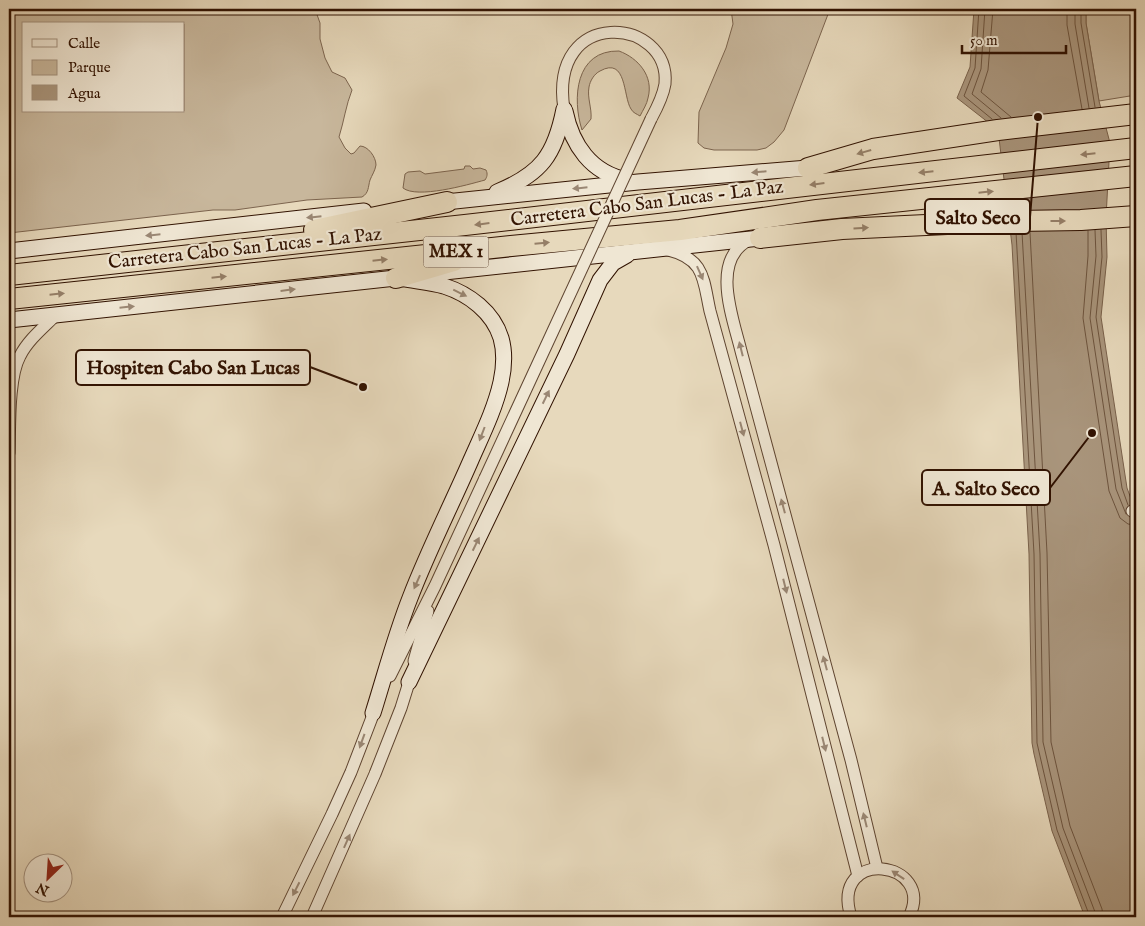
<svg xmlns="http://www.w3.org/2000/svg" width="1145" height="926" font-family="'IM FELL English',serif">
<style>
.green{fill:#c8b79c;stroke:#7c644e;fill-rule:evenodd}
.water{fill:#a9957c;stroke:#79614b}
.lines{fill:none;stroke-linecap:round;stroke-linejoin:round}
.shore{stroke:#6d543e;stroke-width:1}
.street-casing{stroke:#5e4430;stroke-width:13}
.secondary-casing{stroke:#311201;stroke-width:17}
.highway-casing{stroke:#311201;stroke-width:22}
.street{stroke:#efe6d3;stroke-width:11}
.secondary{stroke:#efe6d3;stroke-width:15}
.highway{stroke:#e7d9bc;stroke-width:20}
.street-bridge-casing{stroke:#5e4430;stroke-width:13;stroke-linecap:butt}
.street-bridge{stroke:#efe6d3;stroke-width:11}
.oneway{fill:#957f68}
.oneway2{fill:#9a8774}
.labels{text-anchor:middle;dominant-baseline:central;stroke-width:4.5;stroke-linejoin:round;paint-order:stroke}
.shield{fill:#efe6d3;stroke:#6a5240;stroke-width:1}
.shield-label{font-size:18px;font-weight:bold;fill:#311201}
.street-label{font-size:19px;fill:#311201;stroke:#efe6d3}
.leader{fill:none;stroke:#311201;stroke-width:2}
.callout-dot{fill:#311201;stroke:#efe6d3;stroke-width:2}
.callout{fill:#efe6d3;stroke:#311201;stroke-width:2}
.callout-label{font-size:20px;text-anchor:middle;font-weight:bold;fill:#311201}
</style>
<rect width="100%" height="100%" fill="#e7d9bc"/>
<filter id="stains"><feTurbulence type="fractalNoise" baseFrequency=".004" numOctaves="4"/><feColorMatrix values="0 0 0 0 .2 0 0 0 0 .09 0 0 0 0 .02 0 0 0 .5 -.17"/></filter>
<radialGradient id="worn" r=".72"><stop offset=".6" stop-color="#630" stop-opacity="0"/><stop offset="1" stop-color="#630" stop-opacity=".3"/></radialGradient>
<g class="green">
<path d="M9 9H315L320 23V39L325 58 332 72 345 78 352 90C346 105 344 121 339 137L345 148 351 154 354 153 360 146C368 146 376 157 376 165 375 171 372 175 370 180 368 187 369 193 362 197L307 200 235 210H213L9 233ZM24 24H184V111H24Z"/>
<path d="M731 9H830L784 130 774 142 766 148 757 150H714L704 148 698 143 699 112 726 48 733 24Z"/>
<path d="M1086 9H1136V95L1099 101 1086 23Z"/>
<path d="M619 51C638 58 654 76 648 98 647 104 643 110 640 116 637 114 633 113 631 109 623 97 627 56 600 71 594 74 590 81 589 87 587 98 592 108 591 119L582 130C572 99 575 50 619 51Z"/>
<path d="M465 166H470L473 169 480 168 486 170C488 174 487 177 485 180 467 185 417 199 403 188L405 174 408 172 420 171 425 174 464 169Z"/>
</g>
<path class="water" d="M974 9H1086V23L1099 101 1110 143 1106 218 1107 257 1101 317 1127 488 1136 512V917H1085L1052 831 1034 754 1032 743 1029 554 1012 245 998 130 957 98 970 67Z"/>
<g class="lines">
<g class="shore">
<path d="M979 9 975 68 964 96 992 119"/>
<path d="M985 9 981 69 972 94 1001 118"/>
<path d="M993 9 988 70 981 92 1011 117"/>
<path d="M1067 9V25L1082 109"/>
<path d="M1075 9V24L1089 108"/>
<path d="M1081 9V23L1095 107"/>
<path d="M1095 230 1096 256 1090 318 1116 489 1126 514"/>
<path d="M1101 230 1102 257 1096 317 1122 488 1128 505"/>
<path d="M1088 231V256L1083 318 1109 491 1120 518 1128 524 1136 525"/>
<path d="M1016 232 1034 554 1037 743 1057 830 1090 917"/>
<path d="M1022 232 1040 554 1043 742 1063 828 1095 912 1096 917"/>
<path d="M1030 232 1047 553 1051 742 1070 826 1102 909 1103 917"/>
</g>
<g class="street-casing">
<g id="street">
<path d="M564 109C548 5 671 17 665 84 663 96 657 108 651 119"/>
<path d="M749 240C710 260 733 318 741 351L851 760 877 868"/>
<path d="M668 250C705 259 703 279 710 311L774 545 858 876"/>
<path d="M9 453C10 428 8 378 20 356 28 340 43 328 56 315"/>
<path d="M1132 511 1136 513"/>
<path d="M414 661 428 611"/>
<path d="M390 676 435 586 485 478"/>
<path d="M282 917 332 814 351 772 376 707"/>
<path d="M312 917 375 774 401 708 411 676"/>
<path d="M851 917C829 846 937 860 909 917"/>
</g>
</g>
<g class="secondary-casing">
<g id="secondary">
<path d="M565 111C572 145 591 173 627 180"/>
<path d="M497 192C541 174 555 155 564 109"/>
<path d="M436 203 638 182 808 168"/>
<path d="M9 251 364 211"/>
<path d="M435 273 760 238"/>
<path d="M9 320 405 277"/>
<path d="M409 682 567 354 600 280 613 263 627 255"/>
<path d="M373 713C385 675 395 636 410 598 428 551 451 506 471 460 482 435 495 409 501 382 504 368 505 352 501 338 493 312 469 294 444 286 430 282 414 281 400 278"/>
</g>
</g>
<g class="highway-casing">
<g id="highway">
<path d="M808 168 873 149 998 130 1136 114"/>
<path d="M314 230 447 202"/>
<path d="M760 238 842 229 1010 221 1081 220 1136 216"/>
<path d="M9 275 465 225 1136 148"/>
<path d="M396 278 454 261"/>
<path d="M9 299 511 246 680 230 817 210 1136 176"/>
</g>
</g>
<use href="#street" class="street"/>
<use href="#secondary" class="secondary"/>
<use href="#highway" class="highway"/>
<g class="street-bridge-casing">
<path id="street-bridge" d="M485 478 651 119"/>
</g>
<use href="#street-bridge" class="street-bridge"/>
</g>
<defs><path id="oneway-solid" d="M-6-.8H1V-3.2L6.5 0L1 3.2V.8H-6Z" transform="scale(1.25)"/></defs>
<g class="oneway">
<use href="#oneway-solid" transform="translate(864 152) rotate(164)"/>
<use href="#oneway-solid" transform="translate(1088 154) rotate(174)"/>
<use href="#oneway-solid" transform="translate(926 172) rotate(174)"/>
<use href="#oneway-solid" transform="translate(817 184) rotate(173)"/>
<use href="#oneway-solid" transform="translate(986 192) rotate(-6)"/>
<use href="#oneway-solid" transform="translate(1058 221)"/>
<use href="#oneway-solid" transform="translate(482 224) rotate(173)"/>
<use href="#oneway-solid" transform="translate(861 228) rotate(-3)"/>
<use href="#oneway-solid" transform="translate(542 243) rotate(-5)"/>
<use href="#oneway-solid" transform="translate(380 260) rotate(-6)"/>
<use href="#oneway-solid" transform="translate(219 277) rotate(-6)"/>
<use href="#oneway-solid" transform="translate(57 294) rotate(-6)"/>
</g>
<g class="oneway2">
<use href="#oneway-solid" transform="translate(759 172) rotate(175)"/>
<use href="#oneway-solid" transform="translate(580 188) rotate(174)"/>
<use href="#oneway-solid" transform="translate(314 217) rotate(174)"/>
<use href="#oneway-solid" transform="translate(153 235) rotate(174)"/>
<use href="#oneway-solid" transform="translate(700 273) rotate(66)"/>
<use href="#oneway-solid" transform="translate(288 290) rotate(-7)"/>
<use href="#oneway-solid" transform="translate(460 293) rotate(26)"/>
<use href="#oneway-solid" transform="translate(127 307) rotate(-6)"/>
<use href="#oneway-solid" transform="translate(741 349) rotate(-104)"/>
<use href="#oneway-solid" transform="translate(546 397) rotate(-64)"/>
<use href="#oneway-solid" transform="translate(742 429) rotate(75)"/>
<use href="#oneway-solid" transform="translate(482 434) rotate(111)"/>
<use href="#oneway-solid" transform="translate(783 506) rotate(-105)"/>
<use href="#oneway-solid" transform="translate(476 544) rotate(-64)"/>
<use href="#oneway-solid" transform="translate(417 582) rotate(114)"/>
<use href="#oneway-solid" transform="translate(785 586) rotate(76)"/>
<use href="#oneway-solid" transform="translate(825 663) rotate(-105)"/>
<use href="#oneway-solid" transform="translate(362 741) rotate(110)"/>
<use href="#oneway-solid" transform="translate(824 744) rotate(76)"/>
<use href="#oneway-solid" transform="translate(865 820) rotate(-104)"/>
<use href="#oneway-solid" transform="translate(347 841) rotate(-66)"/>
<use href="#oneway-solid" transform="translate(898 875) rotate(-146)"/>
<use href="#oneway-solid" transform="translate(296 889) rotate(117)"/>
</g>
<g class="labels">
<rect class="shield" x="423.5" y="236.5" width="65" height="31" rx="4"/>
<g class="shield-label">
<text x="456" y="252">MEX 1</text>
</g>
<g class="street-label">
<text transform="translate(647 204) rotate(-7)">Carretera Cabo San Lucas - La Paz</text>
<text transform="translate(245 249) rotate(-6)">Carretera Cabo San Lucas - La Paz</text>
</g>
</g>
<path class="leader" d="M1038 117L1030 217M363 387L310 367M1092 433L1050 488"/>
<g class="callout-dot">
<circle cx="1038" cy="117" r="5"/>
<circle cx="363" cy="387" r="5"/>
<circle cx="1092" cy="433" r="5"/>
</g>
<g class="callout">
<rect x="925" y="199" width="105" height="35" rx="5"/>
<rect x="76" y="350" width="234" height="35" rx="5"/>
<rect x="922" y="470" width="128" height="35" rx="5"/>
</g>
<g class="callout-label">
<text x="978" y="224">Salto Seco</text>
<text x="193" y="374">Hospiten Cabo San Lucas</text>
<text x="986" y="495">A. Salto Seco</text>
</g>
<rect width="1145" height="926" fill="none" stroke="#e7d9bc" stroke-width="30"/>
<rect x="10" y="10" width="1125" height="906" fill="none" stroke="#311201" stroke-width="2.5"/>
<rect x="15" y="15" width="1115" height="896" fill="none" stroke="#311201"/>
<rect x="22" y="22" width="162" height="90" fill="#efe6d3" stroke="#a3917f"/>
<rect x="32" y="39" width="25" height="8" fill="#efe6d3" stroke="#a3917f"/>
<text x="68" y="48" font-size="15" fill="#311201">Calle</text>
<rect x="32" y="60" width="25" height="15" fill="#c8b79c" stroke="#a3917f"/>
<text x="68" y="72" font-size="15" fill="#311201">Parque</text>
<rect x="32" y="85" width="25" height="15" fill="#a9957c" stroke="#a3917f"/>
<text x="68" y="98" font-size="15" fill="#311201">Agua</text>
<g transform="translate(48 878) rotate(205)"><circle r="24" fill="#efe6d3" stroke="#a3917f"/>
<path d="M0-4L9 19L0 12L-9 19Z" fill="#8f2418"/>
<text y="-8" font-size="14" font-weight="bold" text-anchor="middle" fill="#311201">N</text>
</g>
<path d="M962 45v8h104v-8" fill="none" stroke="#311201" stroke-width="2.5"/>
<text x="970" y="45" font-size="15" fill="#311201" stroke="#efe6d3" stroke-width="4" paint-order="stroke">50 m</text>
<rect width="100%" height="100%" filter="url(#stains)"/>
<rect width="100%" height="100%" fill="url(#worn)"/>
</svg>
